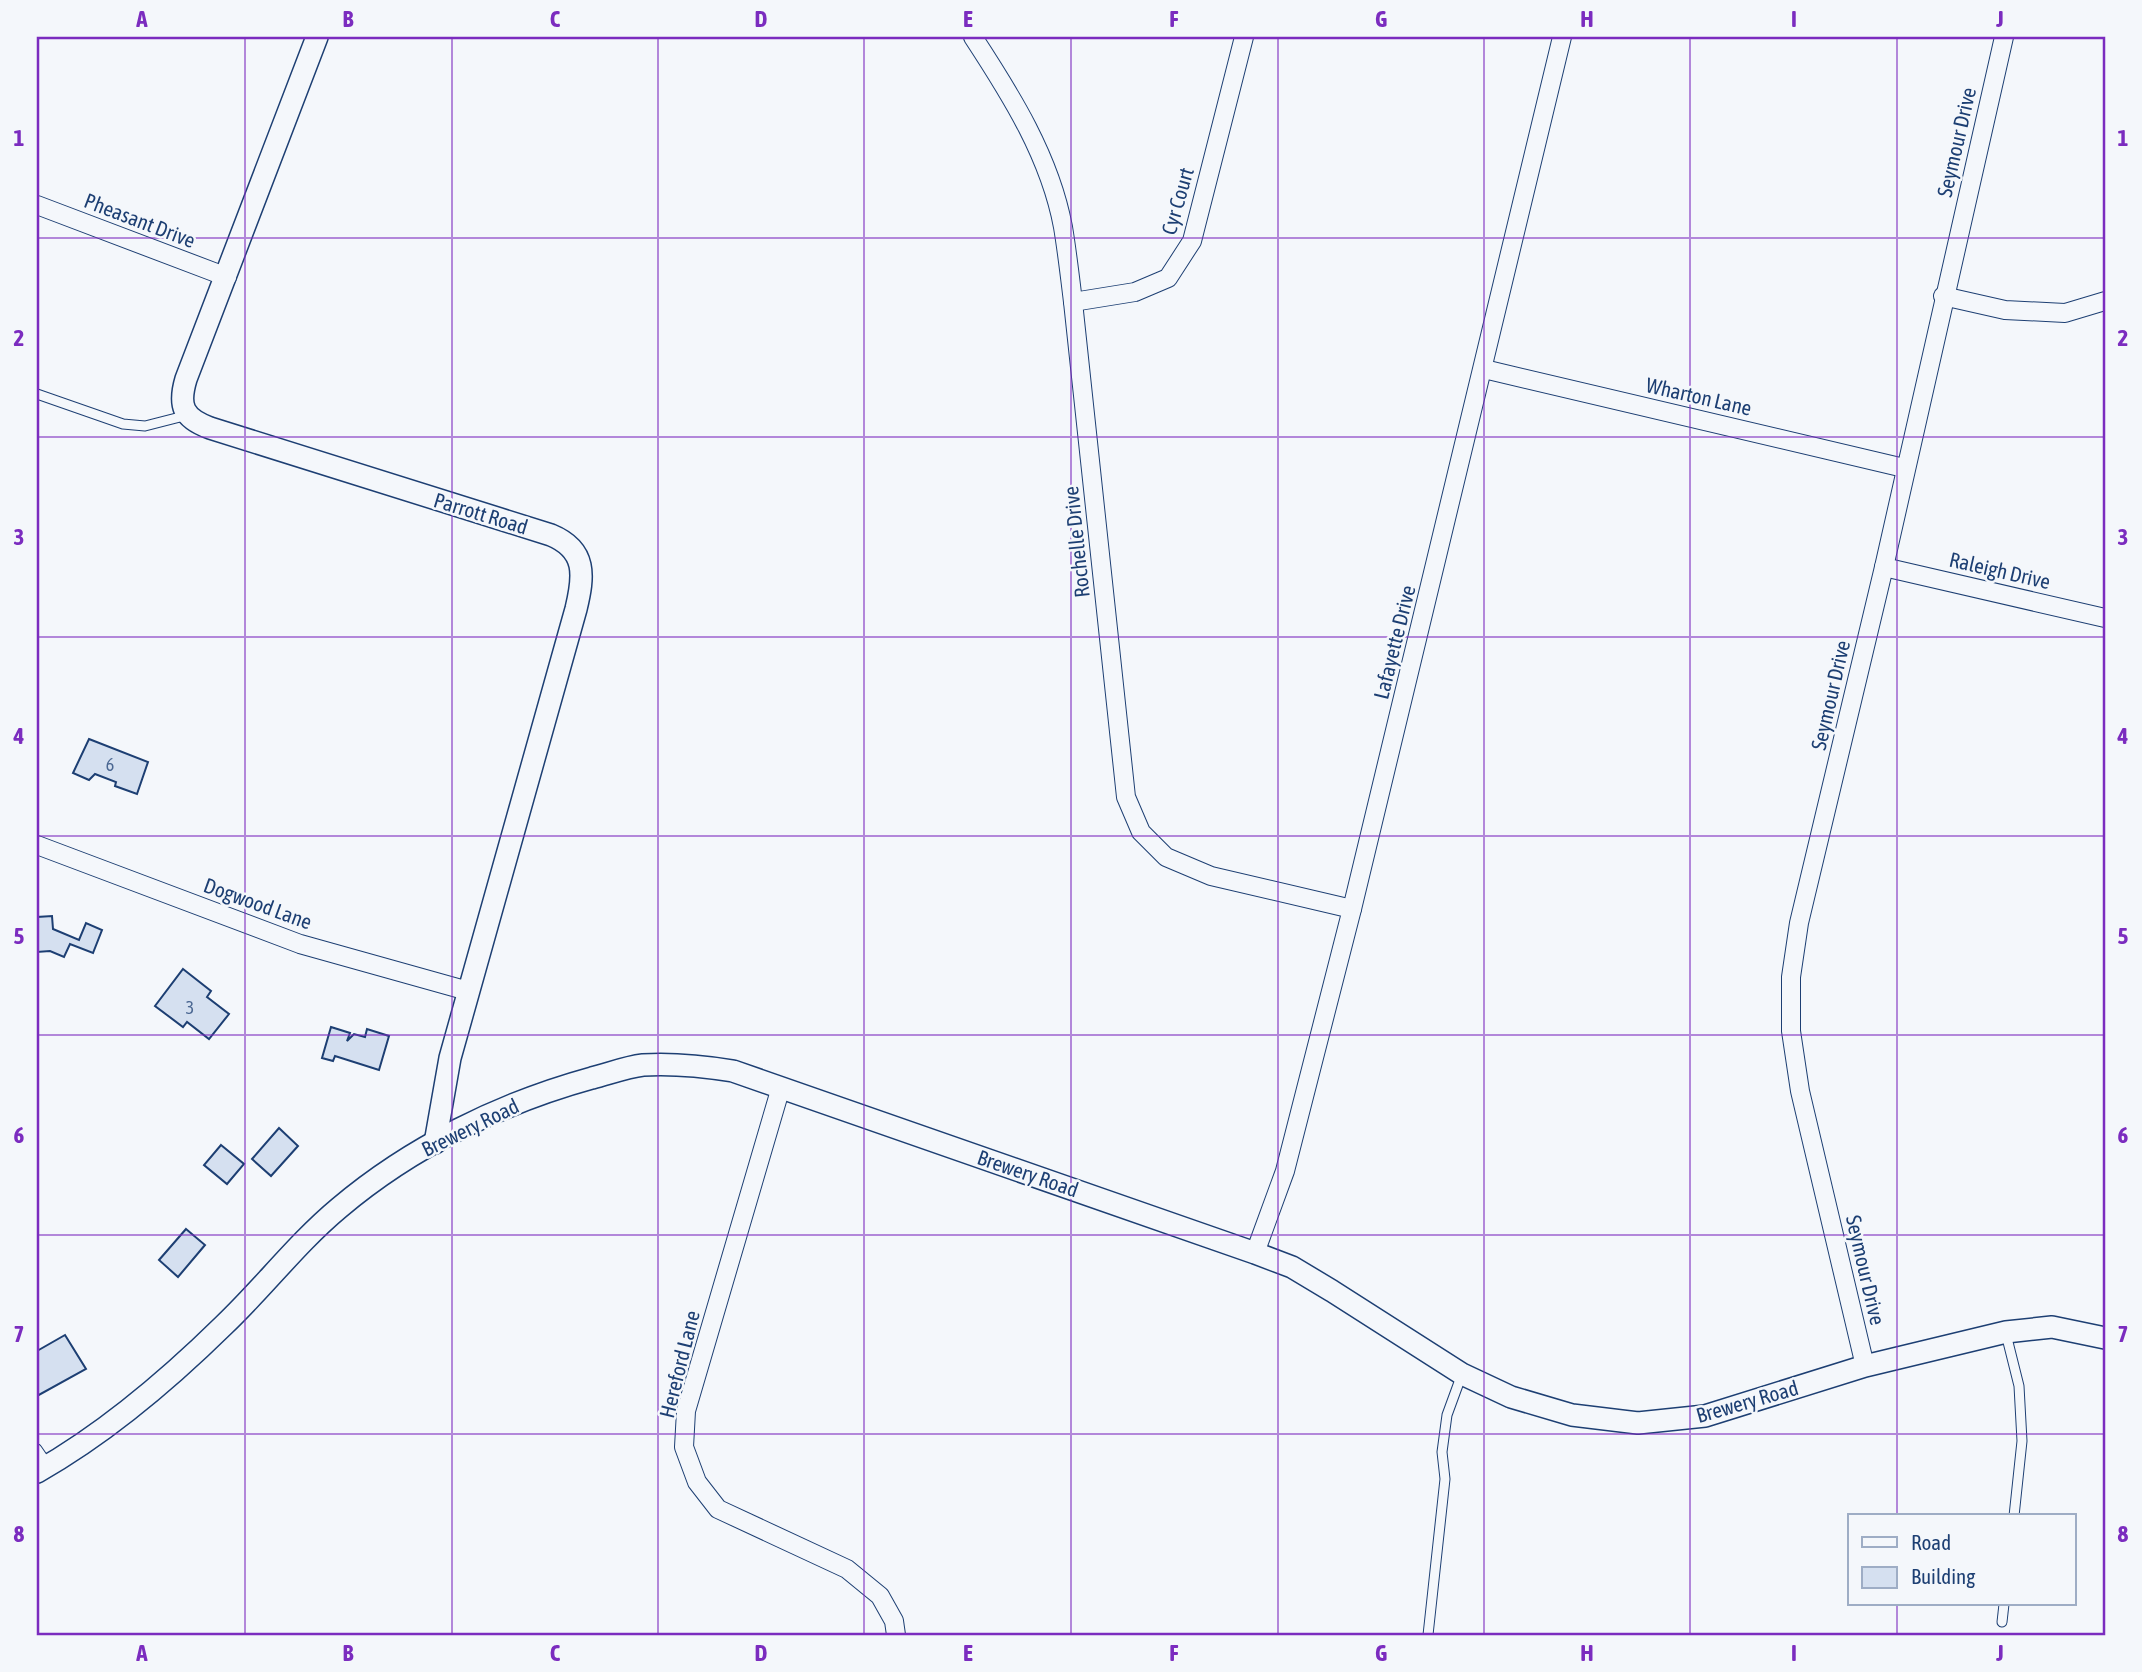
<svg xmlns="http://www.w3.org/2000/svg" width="2142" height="1672" font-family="'Asap Condensed',sans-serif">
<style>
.building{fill:#d5e0f0;stroke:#1d3f73;stroke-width:2}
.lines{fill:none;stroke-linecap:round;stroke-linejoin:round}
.service-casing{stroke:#1d3f73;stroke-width:11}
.minor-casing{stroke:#1d3f73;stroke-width:20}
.tertiary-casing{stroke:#1d3f73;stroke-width:24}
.service{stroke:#f4f7fb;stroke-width:9}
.minor{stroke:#f4f7fb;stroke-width:18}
.tertiary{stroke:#f4f7fb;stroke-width:21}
.grid{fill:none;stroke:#7b2cbf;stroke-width:2;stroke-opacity:0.55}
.labels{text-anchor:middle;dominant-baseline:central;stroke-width:5;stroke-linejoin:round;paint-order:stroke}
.number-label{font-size:18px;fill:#4b6792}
.street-label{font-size:21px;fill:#1d3f73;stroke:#f4f7fb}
.neatline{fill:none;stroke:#7b2cbf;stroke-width:2.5}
.grid-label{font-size:23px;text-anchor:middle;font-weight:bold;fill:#7b2cbf}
</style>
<rect width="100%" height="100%" fill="#f4f7fb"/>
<g class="building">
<path d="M89 739 148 762 137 794 115 786 116 782 95 774 89 780 73 773Z"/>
<path d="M52 916 53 929 79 940 86 923 102 930 93 953 70 944 64 957 50 951 37 952V917Z"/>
<path d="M183 969 211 991 207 997 229 1014 209 1039 187 1022 183 1027 155 1006Z"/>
<path d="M331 1027 350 1033 347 1041 354 1034 365 1037 367 1029 389 1036 379 1070 335 1056 333 1061 322 1058Z"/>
<path d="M279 1128 298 1146 271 1176 252 1159Z"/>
<path d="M221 1145 244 1164 227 1184 204 1165Z"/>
<path d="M186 1229 205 1245 178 1277 159 1260Z"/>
<path d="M65 1335 86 1369 37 1396V1351Z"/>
</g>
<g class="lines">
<g class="service-casing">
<g id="service">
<path d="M37 394 123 424 145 426 188 415"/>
<path d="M2006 1334 2019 1386 2022 1441 2014 1516"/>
<path d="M37 1449 48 1465"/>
<path d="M2002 1622 2004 1604"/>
<path d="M1428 1635 1445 1479 1442 1452 1447 1415 1462 1374"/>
</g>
</g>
<g class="minor-casing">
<g id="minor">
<path d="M973 37C1011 95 1050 157 1063 227 1067 251 1070 277 1073 302L1126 797 1141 832 1166 857 1211 876 1352 909"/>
<path d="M37 205 227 277"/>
<path d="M1943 296 2005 310 2065 313 2105 301"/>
<path d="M1073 302 1135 292 1168 278 1192 241 1244 37"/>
<path d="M1484 369 1904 468"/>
<path d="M1884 567 2105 618"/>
<path d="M37 845 300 944 468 991"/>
<path d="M781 1087 686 1411 684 1447 697 1482 718 1509 847 1569 880 1596 894 1621 896 1635"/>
<path d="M1255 1253 1285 1171 1352 909 1562 37"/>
<path d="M1865 1366 1800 1091 1791 1031V977L1799 923 1884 567 2004 37"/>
</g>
</g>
<g class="tertiary-casing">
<g id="tertiary">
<path d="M317 37 186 379C178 406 183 418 210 428L551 535C587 550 584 576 576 609L450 1058 435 1143"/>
<path d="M37 1472C106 1433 167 1381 224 1325 263 1288 297 1243 339 1208 411 1147 501 1103 592 1078 608 1074 626 1067 643 1065 674 1063 702 1066 733 1071L1255 1253 1292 1267 1332 1291 1462 1374 1511 1397 1572 1415 1638 1423 1705 1416 1865 1366 2006 1332 2052 1327 2105 1338"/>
</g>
</g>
<use href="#service" class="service"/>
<use href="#minor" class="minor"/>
<use href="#tertiary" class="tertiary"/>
</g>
<path class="grid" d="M245 37V1635M452 37V1635M658 37V1635M864 37V1635M1071 37V1635M1278 37V1635M1484 37V1635M1690 37V1635M1897 37V1516M37 238H2105M37 437H2105M37 637H2105M37 836H2105M37 1035H2105M37 1235H2105M37 1434H2105M1897 1604V1635"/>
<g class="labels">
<g class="number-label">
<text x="110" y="764">6</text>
<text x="190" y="1007">3</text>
</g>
<g class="street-label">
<text transform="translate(1956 142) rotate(-77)">Seymour Drive</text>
<text transform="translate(1177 201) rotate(-74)">Cyr Court</text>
<text transform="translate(140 220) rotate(21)">Pheasant Drive</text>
<text transform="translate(1699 396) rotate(13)">Wharton Lane</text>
<text transform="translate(481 513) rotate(17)">Parrott Road</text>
<text transform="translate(1076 542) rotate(-96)">Rochelle Drive</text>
<text transform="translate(2000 570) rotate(13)">Raleigh Drive</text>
<text transform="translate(1394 642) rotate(-76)">Lafayette Drive</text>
<text transform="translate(1830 695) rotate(-77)">Seymour Drive</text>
<text transform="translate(258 903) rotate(20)">Dogwood Lane</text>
<text transform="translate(470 1127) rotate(-26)">Brewery Road</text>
<text transform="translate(1028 1173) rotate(19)">Brewery Road</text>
<text transform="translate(1866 1270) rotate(77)">Seymour Drive</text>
<text transform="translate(679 1364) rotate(-76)">Hereford Lane</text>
<text transform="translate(1747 1401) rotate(-16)">Brewery Road</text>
</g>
</g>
<rect width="2142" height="1672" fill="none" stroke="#f4f7fb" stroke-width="77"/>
<rect x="1848" y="1514" width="228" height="91" fill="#f4f7fb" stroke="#9eadc5" stroke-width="2"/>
<rect x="1862" y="1537" width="35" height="10" fill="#f4f7fb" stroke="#9eadc5" stroke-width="2"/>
<text x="1911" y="1550" font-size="21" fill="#1d3f73">Road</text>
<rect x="1862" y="1567" width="35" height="21" fill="#d5e0f0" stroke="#9eadc5" stroke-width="2"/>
<text x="1911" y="1584" font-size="21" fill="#1d3f73">Building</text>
<rect x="38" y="38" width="2066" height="1596" class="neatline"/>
<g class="grid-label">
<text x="142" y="27">A</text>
<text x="348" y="27">B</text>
<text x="555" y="27">C</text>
<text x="761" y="27">D</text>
<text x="968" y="27">E</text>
<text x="1174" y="27">F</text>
<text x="1381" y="27">G</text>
<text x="1587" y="27">H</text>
<text x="1794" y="27">I</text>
<text x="2000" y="27">J</text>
<text x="19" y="146">1</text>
<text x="2123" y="146">1</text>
<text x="19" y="346">2</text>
<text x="2123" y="346">2</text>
<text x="19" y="545">3</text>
<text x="2123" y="545">3</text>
<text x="19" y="744">4</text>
<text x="2123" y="744">4</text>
<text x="19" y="944">5</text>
<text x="2123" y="944">5</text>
<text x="19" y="1143">6</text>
<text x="2123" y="1143">6</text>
<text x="19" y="1342">7</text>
<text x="2123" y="1342">7</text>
<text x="19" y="1542">8</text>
<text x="2123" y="1542">8</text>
<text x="142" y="1661">A</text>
<text x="348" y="1661">B</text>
<text x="555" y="1661">C</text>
<text x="761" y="1661">D</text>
<text x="968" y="1661">E</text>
<text x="1174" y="1661">F</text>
<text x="1381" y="1661">G</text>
<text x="1587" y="1661">H</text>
<text x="1794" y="1661">I</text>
<text x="2000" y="1661">J</text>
</g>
</svg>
